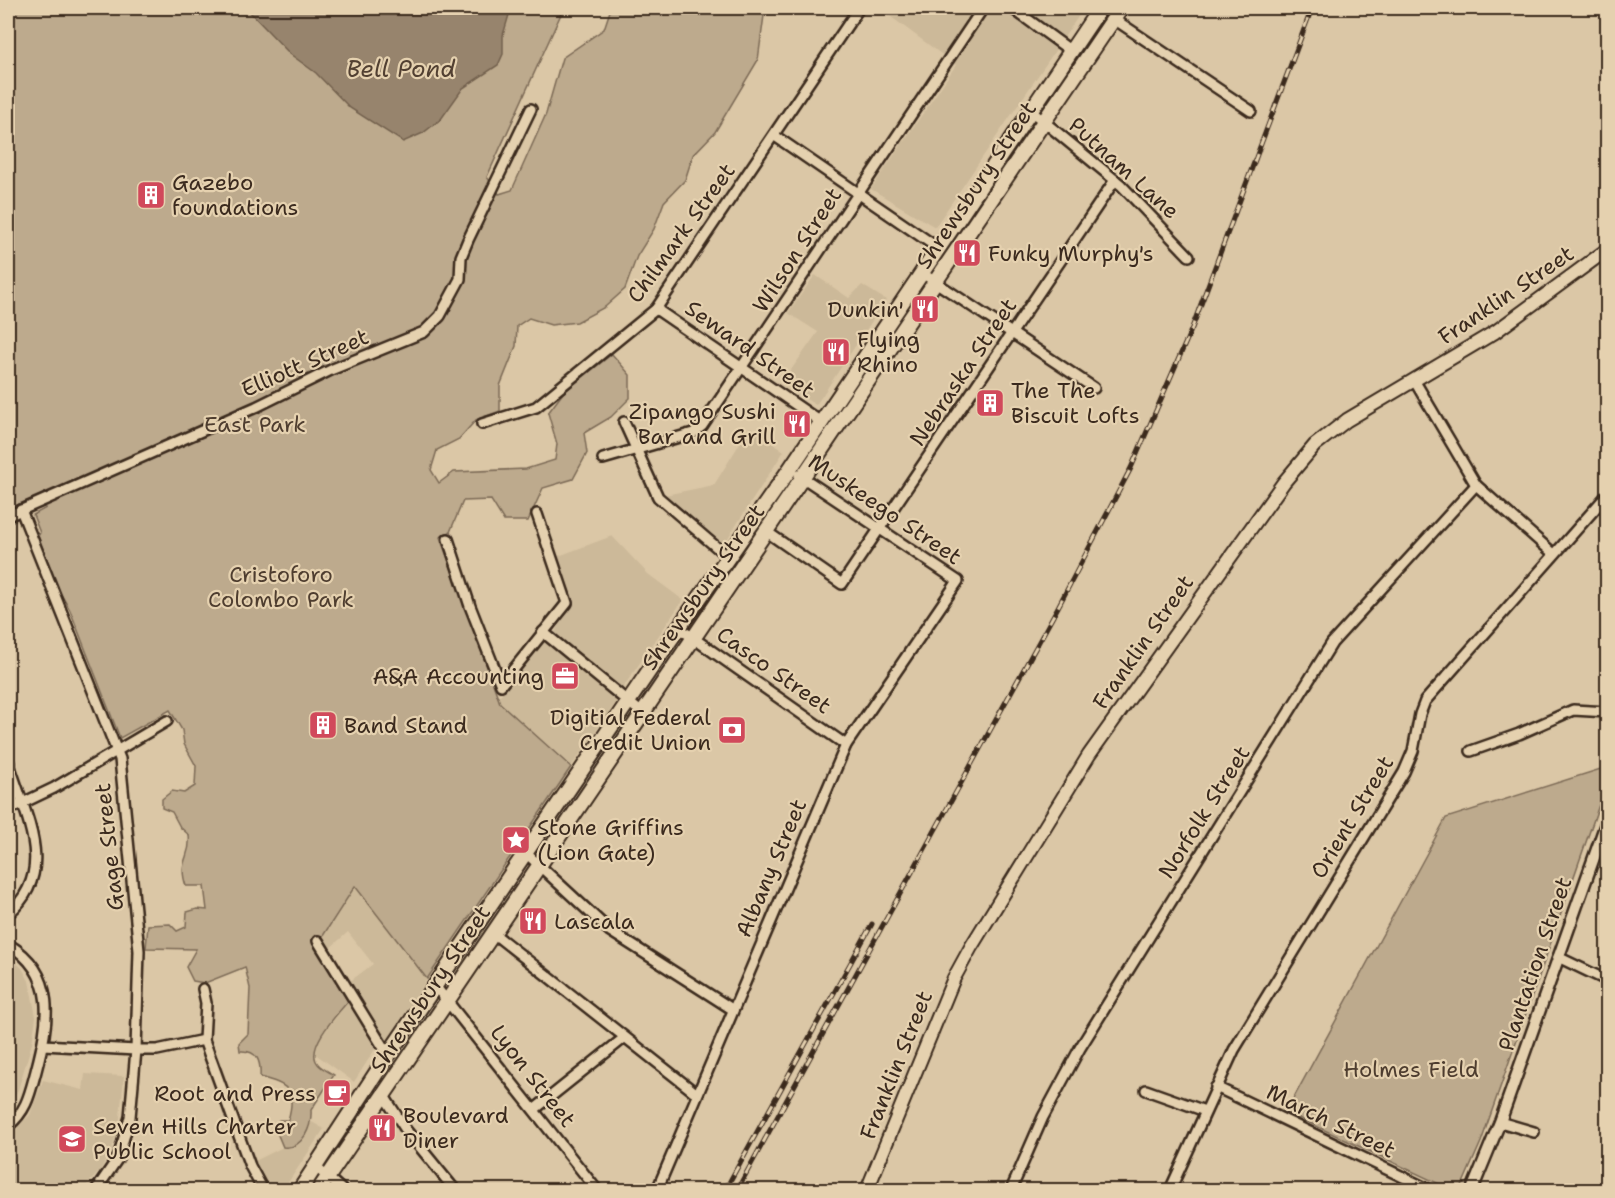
<svg xmlns="http://www.w3.org/2000/svg" width="1615" height="1198" font-family="'Shantell Sans',sans-serif">
<style>
.built{fill:#ccb999}
.green{fill:#bdaa8d;stroke:#7c6a56;stroke-width:1.5}
.water{fill:#97846d;stroke:#72604d;stroke-width:1.5}
.lines{fill:none;stroke-linecap:round;stroke-linejoin:round}
.minor-casing{stroke:#3b2a1e;stroke-width:14}
.tertiary-casing{stroke:#3b2a1e;stroke-width:15}
.secondary-casing{stroke:#3b2a1e;stroke-width:16}
.primary-casing{stroke:#3b2a1e;stroke-width:18}
.minor{stroke:#e5d1af;stroke-width:9}
.tertiary{stroke:#e5d1af;stroke-width:10}
.secondary{stroke:#e5d1af;stroke-width:12}
.primary{stroke:#e5d1af;stroke-width:14}
.rail-casing{stroke:#3b2a1e;stroke-width:5}
.rail{stroke:#e5d1af;stroke-width:3;stroke-dasharray:9;stroke-linecap:butt}
.labels{text-anchor:middle;dominant-baseline:central;stroke-width:4.5;stroke-linejoin:round;paint-order:stroke}
.street-label{font-size:22px;fill:#3b2a1e;stroke:#e5d1af}
.poi-label{font-size:22px;fill:#3b2a1e;stroke:#e5d1af;text-anchor:start}
.park-label{font-size:22px;fill:#4e3d2f;stroke:#e5d1af}
.water-label{font-size:24px;font-style:italic;fill:#524032;stroke:#e5d1af}
</style>
<rect width="100%" height="100%" fill="#dbc7a6"/>
<filter id="ink" filterUnits="userSpaceOnUse"><feTurbulence type="fractalNoise" baseFrequency=".0167" numOctaves="2"/><feDisplacementMap in="SourceGraphic" scale="12" xChannelSelector="R" yChannelSelector="G"/><feConvolveMatrix kernelMatrix="1 2 1 2 8 2 1 2 1" color-interpolation-filters="sRGB"/></filter>
<g filter="url(#ink)">
<g class="built">
<path d="M879 8H1084L935 227 871 189 956 65Z"/>
<path d="M815 275 849 298 862 285 886 300 816 405 781 384 818 332 788 313Z"/>
<path d="M750 427 784 451 724 544 665 495 714 485Z"/>
<path d="M612 536 648 574 683 600 622 689 554 634 569 606 556 557Z"/>
<path d="M546 636 618 699 571 767 500 703 498 698Z"/>
<path d="M356 886 427 979 387 1041 349 982 373 964 348 932 329 949 322 937Z"/>
<path d="M8 956 22 968 29 981 36 1017 32 1043 18 1090 8 1108Z"/>
<path d="M350 999 377 1046 354 1082 314 1053 316 1043Z"/>
<path d="M85 1074 124 1076 119 1127 111 1151 99 1172 82 1190H8V1136L30 1115 43 1080 83 1090Z"/>
<path d="M312 1122 324 1129 283 1190H271L255 1161 283 1147 292 1148 299 1144Z"/>
</g>
<g class="green">
<path d="M8 8H554L561 14 487 177 499 194 512 190 546 114 562 58 604 29 611 8H765L758 60 715 132 693 155 685 180 664 202 654 229 637 256 625 289 605 307 577 322 551 325 529 318 517 326 516 346 500 386V411L476 420 459 439 437 450 431 470 439 483 454 472 526 469 555 460 557 444 548 413 563 393 612 354 630 375V398L611 417 584 433 587 453 573 479 543 488 528 521H504L491 500 463 501 450 532 440 537 500 703 571 767 427 979 355 886 317 945 350 999C339 1012 304 1048 318 1064 322 1069 330 1072 334 1075L311 1110C312 1126 303 1150 283 1147L275 1128 279 1120H288C297 1089 288 1085 260 1077 261 1062 258 1050 240 1051L239 1043 248 1034 250 988 245 967 205 983 193 981 186 967 196 949 146 948 148 925 170 924 177 931 186 927 187 912 197 909 207 910 204 886H186C177 859 192 858 189 835L180 827 172 812 162 808V799L172 791 184 793 195 786 196 766 184 744 182 730 170 710 120 738 70 610 59 591 38 536 40 533 33 515 46 508 43 503 26 514 8 515Z"/>
<path d="M1607 767V782L1481 1142 1460 1190H1452L1286 1112 1446 818Z"/>
</g>
<path class="water" d="M246 8H511L503 35V54L498 65 463 88 441 119 423 133 403 142 350 108 316 73 290 54Z"/>
<g class="lines">
<g class="minor-casing">
<g id="minor">
<path d="M1012 8 1071 51"/>
<path d="M1114 19 1251 111"/>
<path d="M1031 111 1121 185 1189 256"/>
<path d="M775 136 938 248"/>
<path d="M922 273 1094 388"/>
<path d="M656 309 821 422"/>
<path d="M1414 380 1476 485 1554 554"/>
<path d="M624 422 658 497 728 557"/>
<path d="M482 424 536 407 656 309 859 8"/>
<path d="M603 459 693 433 702 426 983 8"/>
<path d="M21 510 120 759 139 951 136 1050 130 1117 118 1158 96 1190"/>
<path d="M8 516 256 407 333 369 424 332 440 316 460 279 461 257 468 240 531 109"/>
<path d="M767 532 842 584 1115 180"/>
<path d="M448 539 470 606 501 685 567 603 537 514"/>
<path d="M679 628 846 745"/>
<path d="M543 632 642 713"/>
<path d="M1471 751 1519 734 1573 710 1608 712"/>
<path d="M8 760C23 813 60 870 8 914"/>
<path d="M8 810 54 788 167 721"/>
<path d="M527 854 610 931 732 1009"/>
<path d="M493 933 697 1094"/>
<path d="M318 941 388 1055"/>
<path d="M8 944C58 974 49 1022 36 1071 30 1093 27 1111 8 1126"/>
<path d="M1558 957 1608 981"/>
<path d="M436 987 597 1190"/>
<path d="M203 989 206 1003 204 1040 250 1166 263 1190"/>
<path d="M43 1045 136 1050H157L204 1040"/>
<path d="M1216 1087 1430 1190"/>
<path d="M1146 1090 1205 1111"/>
<path d="M384 1096 406 1130 455 1190"/>
<path d="M535 1109 624 1038"/>
<path d="M1500 1122 1534 1132"/>
<path d="M316 1167 342 1190"/>
<path d="M657 1190 846 745 958 581 799 475"/>
<path d="M1011 1190 1043 1117 1080 1048 1332 643 1476 485"/>
<path d="M1170 1190 1234 1050 1404 772 1413 751 1420 714 1425 701 1608 494"/>
</g>
</g>
<g class="tertiary-casing">
<path id="tertiary" d="M1472 1190 1500 1122 1608 818"/>
</g>
<g class="secondary-casing">
<path id="secondary" d="M867 1190 954 978 971 947 1089 755 1284 482 1315 445 1347 420 1495 332 1608 249"/>
</g>
<g class="primary-casing">
<g id="primary">
<path d="M300 1190 388 1055 668 643 790 469 1100 8"/>
<path d="M319 1190 1121 8"/>
</g>
</g>
<use href="#minor" class="minor"/>
<use href="#tertiary" class="tertiary"/>
<use href="#secondary" class="secondary"/>
<use href="#primary" class="primary"/>
<g class="rail-casing">
<g id="rail">
<path d="M725 1190 872 924"/>
<path d="M737 1190 1058 607 1131 468 1192 328 1312 8"/>
</g>
</g>
<use href="#rail" class="rail"/>
</g>
</g>
<defs>
<g id="building-square" transform="scale(1.5)"><rect x="-9" y="-9" width="18" height="18" rx="4" fill="#d1495b" stroke="#e5d1af"/><path d="M-4-6H4V6H1V3H-1V6H-4ZM-2.5-4.3h1.7v1.8h-1.7ZM.8-4.3h1.7v1.8H.8ZM-2.5-1h1.7V.8h-1.7ZM.8-1h1.7V.8H.8Z" fill="#fff"/></g>
<g id="restaurant-square" transform="scale(1.5)"><rect x="-9" y="-9" width="18" height="18" rx="4" fill="#d1495b" stroke="#e5d1af"/><path d="M-5-6h1v4h1v-4h1v4h1v-4h1v5L-1.5 .5V6h-2V.5L-5-1ZM5-6V6H3V1.5H1.5Q1.5-4 5-6Z" fill="#fff"/></g>
<g id="office-square" transform="scale(1.5)"><rect x="-9" y="-9" width="18" height="18" rx="4" fill="#d1495b" stroke="#e5d1af"/><path d="M-6-3h4V-5.5h4V-3h4V5H-6ZM-1-4.5V-3h2v-1.5ZM-6 0V1H6V0Z" fill="#fff"/></g>
<g id="bank-square" transform="scale(1.5)"><rect x="-9" y="-9" width="18" height="18" rx="4" fill="#d1495b" stroke="#e5d1af"/><path d="M-6-4H6V4H-6ZM0-2.3a2.3 2.3 0 1 0 0 4.6a2.3 2.3 0 1 0 0-4.6Z" fill="#fff"/></g>
<g id="sight-square" transform="scale(1.5)"><rect x="-9" y="-9" width="18" height="18" rx="4" fill="#d1495b" stroke="#e5d1af"/><path d="M0-6L1.8-2.2L6-1.7L2.9 1.2L3.7 5.4L0 3.3L-3.7 5.4L-2.9 1.2L-6-1.7L-1.8-2.2Z" fill="#fff"/></g>
<g id="cafe-square" transform="scale(1.5)"><rect x="-9" y="-9" width="18" height="18" rx="4" fill="#d1495b" stroke="#e5d1af"/><path d="M-5.5-4.5H6V0H3Q3 3.5 0 3.5H-2.5Q-5.5 3.5-5.5 0ZM3-3.2v2h1.7v-2ZM-6 4.5H4V6H-6Z" fill="#fff"/></g>
<g id="school-square" transform="scale(1.5)"><rect x="-9" y="-9" width="18" height="18" rx="4" fill="#d1495b" stroke="#e5d1af"/><path d="M0-5L7-2L0 1L-7-2ZM-4 1L0 2.5L4 1V4Q0 6-4 4Z" fill="#fff"/></g>
</defs>
<g fill-rule="evenodd">
<use href="#building-square" x="151" y="195"/>
<use href="#restaurant-square" x="967" y="253"/>
<use href="#restaurant-square" x="925" y="309"/>
<use href="#restaurant-square" x="836" y="352"/>
<use href="#building-square" x="990" y="403"/>
<use href="#restaurant-square" x="797" y="424"/>
<use href="#office-square" x="565" y="676"/>
<use href="#building-square" x="323" y="725"/>
<use href="#bank-square" x="732" y="730"/>
<use href="#sight-square" x="516" y="840"/>
<use href="#restaurant-square" x="533" y="921"/>
<use href="#cafe-square" x="337" y="1093"/>
<use href="#restaurant-square" x="382" y="1128"/>
<use href="#school-square" x="72" y="1139"/>
</g>
<g class="labels">
<g class="street-label">
<text transform="translate(1124 168) rotate(42)">Putnam Lane</text>
<text transform="translate(976 185) rotate(-56)">Shrewsbury Street</text>
<text transform="translate(681 233) rotate(-54)">Chilmark Street</text>
<text transform="translate(797 250) rotate(-57)">Wilson Street</text>
<text transform="translate(1506 295) rotate(-34)">Franklin Street</text>
<text transform="translate(750 349) rotate(35)">Seward Street</text>
<text transform="translate(305 363) rotate(-24)">Elliott Street</text>
<text transform="translate(963 372) rotate(-56)">Nebraska Street</text>
<text transform="translate(885 509) rotate(34)">Muskeego Street</text>
<text transform="translate(703 587) rotate(-55)">Shrewsbury Street</text>
<text transform="translate(1143 642) rotate(-55)">Franklin Street</text>
<text transform="translate(774 670) rotate(35)">Casco Street</text>
<text transform="translate(1204 812) rotate(-58)">Norfolk Street</text>
<text transform="translate(1352 817) rotate(-59)">Orient Street</text>
<text transform="translate(109 847) rotate(-96)">Gage Street</text>
<text transform="translate(771 868) rotate(-67)">Albany Street</text>
<text transform="translate(1535 964) rotate(-71)">Plantation Street</text>
<text transform="translate(430 989) rotate(-56)">Shrewsbury Street</text>
<text transform="translate(896 1065) rotate(-68)">Franklin Street</text>
<text transform="translate(533 1076) rotate(52)">Lyon Street</text>
<text transform="translate(1331 1121) rotate(26)">March Street</text>
</g>
<g class="poi-label">
<text x="172" y="182">Gazebo<tspan x="172" dy="25">foundations</tspan></text>
<text x="988" y="253">Funky Murphy's</text>
<text x="904" y="309" text-anchor="end">Dunkin'</text>
<text x="857" y="339">Flying<tspan x="857" dy="25">Rhino</tspan></text>
<text x="1011" y="390">The The<tspan x="1011" dy="25">Biscuit Lofts</tspan></text>
<text x="776" y="411" text-anchor="end">Zipango Sushi<tspan x="776" dy="25">Bar and Grill</tspan></text>
<text x="544" y="676" text-anchor="end">A&amp;A Accounting</text>
<text x="711" y="717" text-anchor="end">Digitial Federal<tspan x="711" dy="25">Credit Union</tspan></text>
<text x="344" y="725">Band Stand</text>
<text x="537" y="827">Stone Griffins<tspan x="537" dy="25">(Lion Gate)</tspan></text>
<text x="554" y="921">Lascala</text>
<text x="316" y="1093" text-anchor="end">Root and Press</text>
<text x="403" y="1115">Boulevard<tspan x="403" dy="25">Diner</tspan></text>
<text x="93" y="1126">Seven Hills Charter<tspan x="93" dy="25">Public School</tspan></text>
</g>
<g class="park-label">
<text x="255" y="424">East Park</text>
<text x="281" y="574">Cristoforo<tspan x="281" dy="25">Colombo Park</tspan></text>
<text x="1411" y="1069">Holmes Field</text>
</g>
<g class="water-label">
<text x="401" y="69">Bell Pond</text>
</g>
</g>
<rect width="1615" height="1198" fill="none" stroke="#e5d1af" stroke-width="30"/>
<rect x="15" y="15" width="1585" height="1168" fill="none" stroke="#3b2a1e" stroke-width="2" filter="url(#ink)"/>
</svg>
